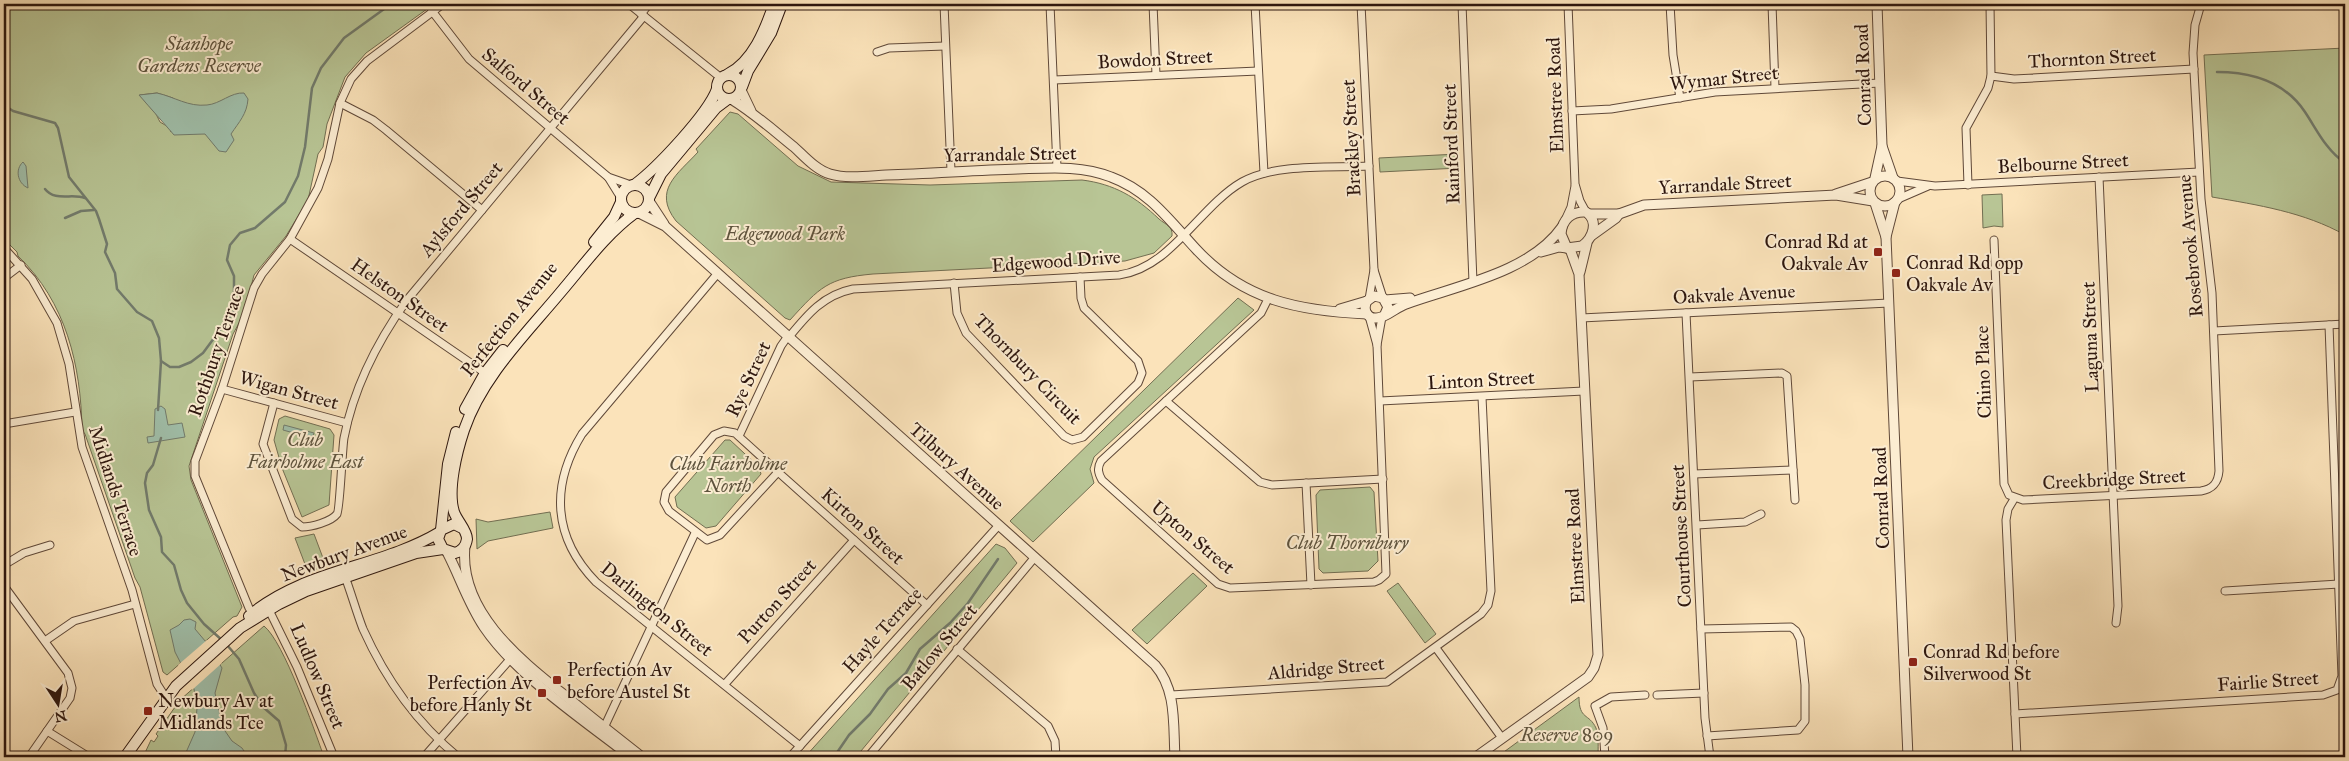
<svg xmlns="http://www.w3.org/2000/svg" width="2349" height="761" font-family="'IM FELL Great Primer',serif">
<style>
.green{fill:#b8c595;stroke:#726e52;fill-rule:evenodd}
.water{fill:#a0bfaa;stroke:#727b6c}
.pier{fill:#fbe3ba}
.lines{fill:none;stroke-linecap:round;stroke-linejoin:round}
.stream{stroke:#727b6c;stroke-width:2.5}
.minor-casing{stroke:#604939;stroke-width:9}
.tertiary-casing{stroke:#604939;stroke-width:11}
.secondary-casing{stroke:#2d160e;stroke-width:12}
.minor{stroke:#fcedd2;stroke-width:7}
.tertiary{stroke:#fcedd2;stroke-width:9}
.secondary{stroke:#fcedd2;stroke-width:10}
.poi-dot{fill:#8f2418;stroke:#fcedd2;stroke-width:2}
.labels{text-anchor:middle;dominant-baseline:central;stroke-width:4;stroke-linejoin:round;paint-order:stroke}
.park-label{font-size:19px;font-style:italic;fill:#5e533d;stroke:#fcedd2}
.street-label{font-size:19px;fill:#2d160e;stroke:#fcedd2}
.poi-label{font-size:19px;fill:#2d160e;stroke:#fcedd2;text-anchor:start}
</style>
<rect width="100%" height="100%" fill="#fbe3ba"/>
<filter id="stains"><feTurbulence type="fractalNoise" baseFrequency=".004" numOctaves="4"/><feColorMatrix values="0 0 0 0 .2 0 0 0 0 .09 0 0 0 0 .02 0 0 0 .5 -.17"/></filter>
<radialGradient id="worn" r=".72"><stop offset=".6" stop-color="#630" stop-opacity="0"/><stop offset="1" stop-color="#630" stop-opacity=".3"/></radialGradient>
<g class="green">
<path d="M4 4H434L366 53 345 77 327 124 323 147 318 154 308 200 286 236 254 275 244 314 233 334 189 466 191 480 242 607 237 616 233 617 167 675 163 672 140 587 135 578 85 434 82 430C81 365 66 302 18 256L17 252 4 239ZM157 93 173 98 171 132 170 128 160 122 156 114 140 95Z"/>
<path d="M2345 48V235C2304 212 2258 205 2212 197L2204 55Z"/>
<path d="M730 112 738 114 798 166 831 182 930 185 1082 180C1114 184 1136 197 1159 219 1166 225 1173 226 1172 236L1154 253 1125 261 873 274C828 278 820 287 790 320L785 318 676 221C652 190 678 174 698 152L696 149Z"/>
<path d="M1458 154 1459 168 1380 172 1379 158Z"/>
<path d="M2002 194 2003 227 1994 226 1983 228 1982 195Z"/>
<path d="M1238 298 1254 310 1094 457 1090 469 1094 483 1033 542 1010 521Z"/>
<path d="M285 416 330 429 334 435 329 505 302 517 282 468 274 440 279 419Z"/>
<path d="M725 440H730L759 467 761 474 716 526 706 528 677 507 675 497Z"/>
<path d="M1370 487 1374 492 1378 561 1368 571 1323 573 1319 569 1316 495 1320 490Z"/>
<path d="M550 512 553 528 488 541 477 549 476 519 488 522Z"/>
<path d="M314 534 326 566 308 572 295 538Z"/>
<path d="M996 544 1005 548 1017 563 856 757H805Z"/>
<path d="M1193 573 1207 586 1147 644 1132 630Z"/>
<path d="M1398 583 1436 634 1425 643 1387 591Z"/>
<path d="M264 626C284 642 314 729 324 757H143L151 740 154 742 158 736 156 734 180 700Z"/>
<path d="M1579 697C1579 720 1589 713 1596 728 1599 737 1598 748 1598 757H1497Z"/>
</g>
<g class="water">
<path d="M157 93C175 97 188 107 207 105 220 104 231 92 244 93L248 99C247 114 239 122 231 134L234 140 226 152 219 151 205 134 174 135C163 122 151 109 139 95Z"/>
<path d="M23 162 26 166 28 188C17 183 15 169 23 162Z"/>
<path d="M161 406 165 409 168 425 182 423 185 437 148 443 147 437 154 436 155 409Z"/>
<path d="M284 425 314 433 312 438 283 430Z"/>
<path d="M190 619 196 622 195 629 206 642 222 668 215 693 223 728 232 741 242 748 248 757H184L195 732 197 708 194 689 175 652 170 630 179 625 184 620Z"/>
</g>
<path class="pier" d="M207 640 222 663 192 690 178 665Z"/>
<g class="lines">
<g class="stream">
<path d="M2217 72C2251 72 2285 82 2305 112 2317 130 2326 150 2345 163"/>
<path d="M4 105 13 111 55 123 58 128 69 177 96 211 99 219 107 244 105 252 115 273 117 289 137 312 152 321 159 338 161 361 158 410"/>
<path d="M45 189C55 202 72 193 85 198"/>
<path d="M65 218 81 211 94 210"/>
<path d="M161 361 170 367H179L191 362 203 353 234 311V276L227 260 230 245 240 233 255 228 285 202 298 176 305 147 312 88 321 68 344 38 391 4"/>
<path d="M161 438 153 465 147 473 145 483 149 510 161 537 162 552 174 565 181 590 187 603 204 624 223 641"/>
<path d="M227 645 239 659 254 693 263 707 279 721 286 745 285 757"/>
<path d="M834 757 849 735 870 714 888 689 906 673 920 649 950 623 968 603 998 559"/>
</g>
<g class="minor-casing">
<g id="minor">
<path d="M629 4 721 78"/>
<path d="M944 4 951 171"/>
<path d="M1050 4 1057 168"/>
<path d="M1153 4 1156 75"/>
<path d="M1255 4 1264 173"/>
<path d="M1361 4 1374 270 1383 298"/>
<path d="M1462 4 1473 282"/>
<path d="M1568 4 1575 184 1580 201 1586 212"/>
<path d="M1670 4 1673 55 1680 98"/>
<path d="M1772 4 1775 88"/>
<path d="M432 11 469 59 608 177 631 185"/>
<path d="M641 14 649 4"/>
<path d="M877 52 889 48 945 46"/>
<path d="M1991 76 2014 79 2194 69"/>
<path d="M1054 80 1258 71"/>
<path d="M340 103 373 120 386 130 482 210"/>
<path d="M1572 111 1611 109 1715 92 1880 83"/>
<path d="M608 177 621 198"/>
<path d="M2099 177 2118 606 2116 623"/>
<path d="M1897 181 1935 186 2199 172"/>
<path d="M1968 185 1966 128 1988 88 1991 76 1990 4"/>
<path d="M1898 199 1928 186"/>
<path d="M1566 218 1571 207 1575 186"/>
<path d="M290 239 488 375"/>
<path d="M1994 240 2004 484 2009 495 2023 500 2201 491C2213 489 2218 483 2219 471L2212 293 2201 199 2193 53 2195 25 2201 4"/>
<path d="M4 248 32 279 57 323 69 364 82 447 132 590 157 684 166 698"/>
<path d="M718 273 582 434C550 486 553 538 596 582L800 746"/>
<path d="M4 278 21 265"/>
<path d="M954 283 957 313 966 333 1064 436 1072 440 1083 437 1138 383 1142 373 1138 361 1084 308 1081 298 1080 277"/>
<path d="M1268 299 1261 313 1101 461C1097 468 1098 473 1102 480L1218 584 1230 588 1374 582 1379 580 1386 574 1377 345 1369 316"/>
<path d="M1369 299 1374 270"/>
<path d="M1686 313 1705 718 1710 757"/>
<path d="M1581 318 1889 303"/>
<path d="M2214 331 2345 324"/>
<path d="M789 337C807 315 823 295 853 289L1119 275C1171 268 1199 207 1242 182 1276 163 1330 168 1369 166"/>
<path d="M1377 345 1382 317"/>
<path d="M1690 377 1782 373 1787 376 1795 500"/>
<path d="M222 389 347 423"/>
<path d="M1166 401 1260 482 1272 485 1383 479"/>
<path d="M1380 401 1584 391"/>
<path d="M274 403 263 444 292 519 302 527C311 527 331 522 337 514 340 510 342 450 344 438 354 386 377 342 407 300L644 16"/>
<path d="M4 424 75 412"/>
<path d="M724 431 735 433 778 472 720 535 707 540 669 511 664 502 666 492 714 435Z"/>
<path d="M739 436 781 346 788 336"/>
<path d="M778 472 927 605"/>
<path d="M1694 474 1793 470"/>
<path d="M1306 483 1311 585"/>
<path d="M2014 499 2008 509 2006 520 2017 757"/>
<path d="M1697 525 1745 522 1761 514"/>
<path d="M4 565 24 553 50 545"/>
<path d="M344 574C351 592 356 611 363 629 385 678 417 723 458 757"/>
<path d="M4 586 68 673 72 688 70 698 29 757"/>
<path d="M2225 591 2339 584"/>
<path d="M269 610 297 667 334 757"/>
<path d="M253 613 249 608 195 476V461L222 389 254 288 262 274 290 239 318 188 328 159 340 103 351 79 367 61 443 4"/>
<path d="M1701 629 1791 627 1796 631 1800 639 1805 685V721L1798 730 1707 736"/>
<path d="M45 641 74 621 135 604"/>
<path d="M1436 648 1502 738"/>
<path d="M957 649 1048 726 1055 741 1056 757"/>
<path d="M725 684 854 540"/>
<path d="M1171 695 1387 682 1481 614 1488 605 1491 591 1482 397"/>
<path d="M1657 695 1704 693"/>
<path d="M2015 714 2323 695 2337 690 2342 676 2329 325"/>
<path d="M47 731 89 757"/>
<path d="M602 732 695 533"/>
<path d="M424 757 513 656"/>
<path d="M790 757 999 525"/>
<path d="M868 757 1035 557"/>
<path d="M1605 757 1603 728 1595 706 1611 697 1645 695"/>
</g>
</g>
<g class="tertiary-casing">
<g id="tertiary">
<path d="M1877 4 1882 146 1893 178"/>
<path d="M741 90 751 111"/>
<path d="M731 99C754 113 773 130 794 147 804 156 816 170 830 174 847 179 868 176 886 175 930 174 974 170 1018 169 1049 168 1081 165 1111 177 1149 191 1170 221 1196 249 1244 301 1300 311 1367 314"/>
<circle cx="1885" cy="191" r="15"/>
<path d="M1875 178 1882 146"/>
<path d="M1836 194 1872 182"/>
<path d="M649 201 664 224"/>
<path d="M1875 203 1886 237 1908 757"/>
<path d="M1586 212C1599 221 1593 238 1582 246L1567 248 1561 234C1562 220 1571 211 1586 212Z"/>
<path d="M639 213 665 226 1155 665C1177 690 1173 725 1175 757"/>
<path d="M1589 214H1619"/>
<path d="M1591 236 1616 218 1619 214 1644 205 1836 195 1873 201"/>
<path d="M1886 237 1895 202"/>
<path d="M1541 252 1559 247 1567 248"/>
<path d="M1580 272 1587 243"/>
<path d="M1385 300 1410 298"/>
<path d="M1340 309 1367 301"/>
<path d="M1385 314 1388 307 1383 298 1374 296 1367 301C1363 308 1366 318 1375 318 1384 319 1397 307 1406 304 1455 286 1530 273 1562 227"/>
<path d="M465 546C458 615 526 664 573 702 596 721 619 739 642 757"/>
<path d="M447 552C460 577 468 603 484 627 517 676 584 720 631 757"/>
<path d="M1476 757 1588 677 1594 668 1598 655 1579 274 1570 249"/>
</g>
</g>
<g class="secondary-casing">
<g id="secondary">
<path d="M728 74C753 61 765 30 774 4"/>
<circle cx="729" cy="87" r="12"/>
<path d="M742 87 748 71 771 33 782 4"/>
<circle cx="635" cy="199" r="14"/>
<path d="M634 185C656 169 708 114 717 89"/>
<path d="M649 198 661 174 716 108 728 99"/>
<path d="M594 242 614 217 621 202"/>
<path d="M465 409 485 373 503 350"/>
<path d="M462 528 454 524 441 530 438 539 443 549 455 553C462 551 466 546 467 539 467 530 457 521 454 512 447 490 457 451 464 430 482 377 525 335 560 293 584 265 605 235 635 213"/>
<path d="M441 530 448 464 456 432"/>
<path d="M249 616C304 569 380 568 440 532"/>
<path d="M125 757 176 686 240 628 279 604 306 591 416 553 443 549"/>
</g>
</g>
<use href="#minor" class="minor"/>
<use href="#tertiary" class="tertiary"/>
<use href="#secondary" class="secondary"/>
</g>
<g class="poi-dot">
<rect x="1873" y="247" width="10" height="10" rx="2.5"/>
<rect x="1891" y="268" width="10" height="10" rx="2.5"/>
<rect x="1908" y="657" width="10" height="10" rx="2.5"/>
<rect x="552" y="675" width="10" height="10" rx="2.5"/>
<rect x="537" y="688" width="10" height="10" rx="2.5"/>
<rect x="143" y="706" width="10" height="10" rx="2.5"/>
</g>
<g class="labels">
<g class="park-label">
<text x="199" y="43">Stanhope<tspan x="199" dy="22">Gardens Reserve</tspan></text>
<text x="785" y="233">Edgewood Park</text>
<text x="305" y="439">Club<tspan x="305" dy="22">Fairholme East</tspan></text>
<text x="728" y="463">Club Fairholme<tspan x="728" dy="22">North</tspan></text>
<text x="1347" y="542">Club Thornbury</text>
<text x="1567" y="734">Reserve 809</text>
</g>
<g class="street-label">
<text transform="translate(2092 58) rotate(-3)">Thornton Street</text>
<text transform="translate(1155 59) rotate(-3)">Bowdon Street</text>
<text transform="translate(1863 75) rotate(-92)">Conrad Road</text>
<text transform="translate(1724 78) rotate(-6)">Wymar Street</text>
<text transform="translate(526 86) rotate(40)">Salford Street</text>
<text transform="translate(1555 95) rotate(-92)">Elmstree Road</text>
<text transform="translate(1351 138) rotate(-93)">Brackley Street</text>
<text transform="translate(1451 144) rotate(-92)">Rainford Street</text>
<text transform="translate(1010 154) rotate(-1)">Yarrandale Street</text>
<text transform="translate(2063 163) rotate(-3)">Belbourne Street</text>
<text transform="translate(1725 184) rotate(-3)">Yarrandale Street</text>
<text transform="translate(461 209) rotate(-50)">Aylsford Street</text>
<text transform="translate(2190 246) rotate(-95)">Rosebrook Avenue</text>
<text transform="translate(1056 261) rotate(-4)">Edgewood Drive</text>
<text transform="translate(1734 294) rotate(-3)">Oakvale Avenue</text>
<text transform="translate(400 295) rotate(35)">Helston Street</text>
<text transform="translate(509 319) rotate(-51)">Perfection Avenue</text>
<text transform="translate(2090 337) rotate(-92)">Laguna Street</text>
<text transform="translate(216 351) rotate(-71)">Rothbury Terrace</text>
<text transform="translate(1028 369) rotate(46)">Thornbury Circuit</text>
<text transform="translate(1983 372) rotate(-92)">Chino Place</text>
<text transform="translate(748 379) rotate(-65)">Rye Street</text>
<text transform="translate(1481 380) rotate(-3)">Linton Street</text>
<text transform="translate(289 390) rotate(15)">Wigan Street</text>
<text transform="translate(957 466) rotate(42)">Tilbury Avenue</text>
<text transform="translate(2114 479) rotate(-3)">Creekbridge Street</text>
<text transform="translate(116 491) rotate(72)">Midlands Terrace</text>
<text transform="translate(1881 498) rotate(-92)">Conrad Road</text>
<text transform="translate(863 526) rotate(42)">Kirton Street</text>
<text transform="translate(1681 536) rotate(-93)">Courthouse Street</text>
<text transform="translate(1193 537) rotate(40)">Upton Street</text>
<text transform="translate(1575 546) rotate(-93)">Elmstree Road</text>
<text transform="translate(344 553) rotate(-20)">Newbury Avenue</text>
<text transform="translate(777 601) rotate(-48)">Purton Street</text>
<text transform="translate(657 609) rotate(39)">Darlington Street</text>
<text transform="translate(882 630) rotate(-48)">Hayle Terrace</text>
<text transform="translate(939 647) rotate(-50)">Batlow Street</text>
<text transform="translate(1326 668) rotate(-5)">Aldridge Street</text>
<text transform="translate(318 676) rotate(67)">Ludlow Street</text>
<text transform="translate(2268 681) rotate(-4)">Fairlie Street</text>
</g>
<g class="poi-label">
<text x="1868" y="241" text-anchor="end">Conrad Rd at<tspan x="1868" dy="22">Oakvale Av</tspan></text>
<text x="1906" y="262">Conrad Rd opp<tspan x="1906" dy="22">Oakvale Av</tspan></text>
<text x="1923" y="651">Conrad Rd before<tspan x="1923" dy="22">Silverwood St</tspan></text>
<text x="567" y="669">Perfection Av<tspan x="567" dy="22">before Austel St</tspan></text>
<text x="532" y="682" text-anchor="end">Perfection Av<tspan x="532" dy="22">before Hanly St</tspan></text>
<text x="158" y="700">Newbury Av at<tspan x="158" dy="22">Midlands Tce</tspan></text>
</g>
</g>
<rect width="2349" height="761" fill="none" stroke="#fbe3ba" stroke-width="20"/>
<rect x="5" y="5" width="2339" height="751" fill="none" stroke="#2d160e" stroke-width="2.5"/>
<rect x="10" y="10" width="2329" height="741" fill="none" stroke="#2d160e"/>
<g transform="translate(58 704) rotate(168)" stroke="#fcedd2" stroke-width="4" paint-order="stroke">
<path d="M0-4L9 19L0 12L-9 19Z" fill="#2d160e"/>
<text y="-8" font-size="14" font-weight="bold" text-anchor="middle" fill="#2d160e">N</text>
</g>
<rect width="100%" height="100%" filter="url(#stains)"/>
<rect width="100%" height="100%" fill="url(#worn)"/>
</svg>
